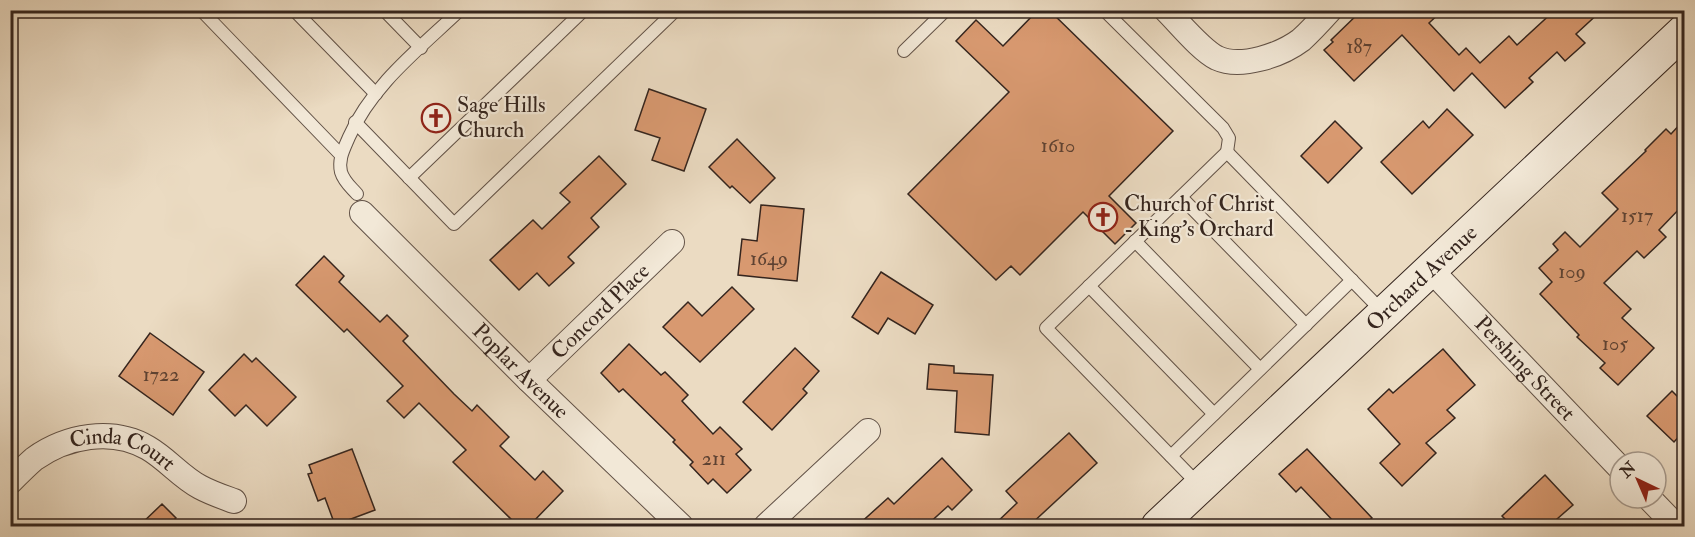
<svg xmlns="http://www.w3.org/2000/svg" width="1695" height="537" font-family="'IM FELL Double Pica',serif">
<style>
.building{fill:#d89970;stroke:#35251e;stroke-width:1.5}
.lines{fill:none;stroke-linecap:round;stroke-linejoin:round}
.lane-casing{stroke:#625247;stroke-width:14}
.street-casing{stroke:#625247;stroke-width:26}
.secondary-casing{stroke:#35251e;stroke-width:35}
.lane{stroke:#f2e8d7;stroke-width:12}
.street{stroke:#f2e8d7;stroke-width:24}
.secondary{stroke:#f2e8d7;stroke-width:33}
.labels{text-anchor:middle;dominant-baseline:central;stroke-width:4.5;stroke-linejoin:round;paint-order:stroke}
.number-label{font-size:20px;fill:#5e4232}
.poi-label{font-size:22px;fill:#35251e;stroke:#f2e8d7;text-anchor:start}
.street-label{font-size:22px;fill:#35251e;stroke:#f2e8d7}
</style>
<rect width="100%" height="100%" fill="#ebdbc2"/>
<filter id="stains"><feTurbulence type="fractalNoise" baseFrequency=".00333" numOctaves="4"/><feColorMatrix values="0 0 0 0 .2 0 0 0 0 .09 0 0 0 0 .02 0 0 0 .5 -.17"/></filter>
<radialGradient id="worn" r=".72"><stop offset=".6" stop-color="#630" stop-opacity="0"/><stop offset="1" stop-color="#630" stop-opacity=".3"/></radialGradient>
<g class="building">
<path d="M1038 10H1049L1173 131 1109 196 1136 223 1115 244 1083 212 1020 275 1011 266 996 280 908 194 1009 92 956 41 976 20 1003 46Z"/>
<path d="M1362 10H1443L1429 23 1459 55 1466 48 1480 63 1509 36 1517 45 1555 10H1602L1576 34 1585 43 1565 61 1557 52 1529 78 1533 82 1505 108 1472 73 1454 91 1402 35 1354 81 1324 50 1333 42 1331 40Z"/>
<path d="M649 89 706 109 684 171 652 160 660 138 635 130Z"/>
<path d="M1447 109 1473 135 1412 194 1381 162 1423 121 1429 128Z"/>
<path d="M1684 120V204L1659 230 1666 237 1644 258 1637 251 1604 283 1631 309 1622 318 1654 348 1618 385 1600 368 1605 363 1577 337 1579 335 1540 294 1552 282 1539 268 1558 250 1553 244 1565 232 1580 247 1618 209 1602 193 1646 151 1645 150 1666 129 1671 134Z"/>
<path d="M1335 121 1362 148 1328 183 1301 156Z"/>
<path d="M737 139 775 178 750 203 732 186 730 188 709 167Z"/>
<path d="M599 156 626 184 591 218 599 227 568 257 574 263 549 286 537 273 519 290 490 260 533 220 542 229 570 202 560 193Z"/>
<path d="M761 205 804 209 797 281 738 275 742 239 757 241Z"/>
<path d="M324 256 344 276 339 282 380 322 387 315 408 336 403 341 454 394 472 411 477 405 509 437 500 446 535 480 543 471 563 491 529 526H518L453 462 466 450 419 403 404 418 387 401 403 386 347 329 344 332 296 285Z"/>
<path d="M881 272 933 305 915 334 888 318 878 334 852 317Z"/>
<path d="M732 287 754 309 700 362 663 327 688 302 702 316Z"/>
<path d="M150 333 204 372 173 415 119 376Z"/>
<path d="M629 344 661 375 665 372 688 395 682 401 713 434 720 427 742 449 736 454 751 470 727 493 713 479 708 484 690 465 693 462 673 442 675 440 623 389 619 392 601 373Z"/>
<path d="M795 348 819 371 803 389 807 393 772 430 743 402Z"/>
<path d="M1443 349 1475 385 1447 410 1455 418 1426 443 1436 453 1402 486 1380 463 1400 444 1368 409 1389 389 1393 393Z"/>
<path d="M244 354 252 362 256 358 296 397 267 426 246 405 235 416 209 390Z"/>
<path d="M929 364 954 366V373L993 375 989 435 955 432 957 391 927 389Z"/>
<path d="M1672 391 1684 403V431L1674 442 1647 416Z"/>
<path d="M1069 433 1097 463 1029 526H993L1017 503 1006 491Z"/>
<path d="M352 449 375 510 335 525 325 498 318 501 308 474 312 473 309 465Z"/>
<path d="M1307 449 1372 518 1363 526H1338L1301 487 1296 492 1279 474Z"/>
<path d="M942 458 972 490 952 510 948 506 926 526H857L888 498 894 504Z"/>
<path d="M1545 475 1573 505 1549 526H1512L1502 516Z"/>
<path d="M162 504 176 518 167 526H139Z"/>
</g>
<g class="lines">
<g class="lane-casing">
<g id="lane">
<path d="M201 10 341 155"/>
<path d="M294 10 376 94"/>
<path d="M384 10 421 48"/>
<path d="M1104 10 1223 128 1229 138 1227 152"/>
<path d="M904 51 946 10"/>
<path d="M355 122 454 224 676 10"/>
<path d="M409 178 584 10"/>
<path d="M357 194C351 187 344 182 341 172 338 159 344 149 349 137 372 85 419 49 460 10"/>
<path d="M1181 197 1306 325"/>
<path d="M1135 241 1260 369"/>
<path d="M1089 286 1214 414"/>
<path d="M1171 456 1352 280"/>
<path d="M1200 486 1046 328 1227 152 1384 313"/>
</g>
</g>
<g class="street-casing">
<g id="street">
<path d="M1166 10C1180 24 1201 50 1217 58 1241 69 1281 55 1301 40 1311 31 1321 20 1330 10"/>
<path id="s1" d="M362 213 529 380 681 526"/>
<path id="s2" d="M1431 270 1620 468"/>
<path id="s3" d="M529 380 672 242"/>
<path id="s4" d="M10 482C18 474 26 466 34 459 66 436 112 427 148 448 167 459 181 477 200 487 211 493 223 497 234 501"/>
<path d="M1649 498 1676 526"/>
<path d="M766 526 868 431"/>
</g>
</g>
<g class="secondary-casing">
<g id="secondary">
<path id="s5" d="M1158 526 1684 31"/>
</g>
</g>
<use href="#lane" class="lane"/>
<use href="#street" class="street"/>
<use href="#secondary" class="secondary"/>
</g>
<defs>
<g id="church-ring" transform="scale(1.5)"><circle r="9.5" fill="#f2e8d7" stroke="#8f2418" stroke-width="1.5"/><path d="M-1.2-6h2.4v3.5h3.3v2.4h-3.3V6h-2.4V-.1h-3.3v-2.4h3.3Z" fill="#8f2418"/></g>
</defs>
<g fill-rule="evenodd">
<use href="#church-ring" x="436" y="118"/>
<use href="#church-ring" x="1103" y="217"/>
</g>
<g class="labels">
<g class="number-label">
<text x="1359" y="46">187</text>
<text x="1058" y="145">1610</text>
<text x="1637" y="215">1517</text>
<text x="769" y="258">1649</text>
<text x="1572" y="271">109</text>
<text x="1615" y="343">105</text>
<text x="161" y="374">1722</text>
<text x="714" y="458">211</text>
</g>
<g class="poi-label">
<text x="457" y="105">Sage Hills<tspan x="457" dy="25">Church</tspan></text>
<text x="1124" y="204">Church of Christ<tspan x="1124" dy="25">- King's Orchard</tspan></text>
</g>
<g class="street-label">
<text stroke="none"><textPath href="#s5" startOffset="362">Orchard Avenue</textPath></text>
<text stroke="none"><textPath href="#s3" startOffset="99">Concord Place</textPath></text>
<text stroke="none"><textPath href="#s2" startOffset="136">Pershing Street</textPath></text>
<text stroke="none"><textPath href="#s1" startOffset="224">Poplar Avenue</textPath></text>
<text stroke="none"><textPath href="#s4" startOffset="129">Cinda Court</textPath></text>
</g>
</g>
<rect width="1695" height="537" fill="none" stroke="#ebdbc2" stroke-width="36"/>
<rect x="12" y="12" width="1671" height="513" fill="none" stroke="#35251e" stroke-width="3"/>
<rect x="18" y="18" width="1659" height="501" fill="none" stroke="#35251e" stroke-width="1.5"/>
<g transform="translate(1638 480) rotate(316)"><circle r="28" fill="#f2e8d7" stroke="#a69a8d" stroke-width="1.5"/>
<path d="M0-4.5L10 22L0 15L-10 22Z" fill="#8f2418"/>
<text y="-9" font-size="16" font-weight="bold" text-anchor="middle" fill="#35251e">N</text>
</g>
<rect width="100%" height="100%" filter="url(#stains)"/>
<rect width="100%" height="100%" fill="url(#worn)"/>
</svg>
